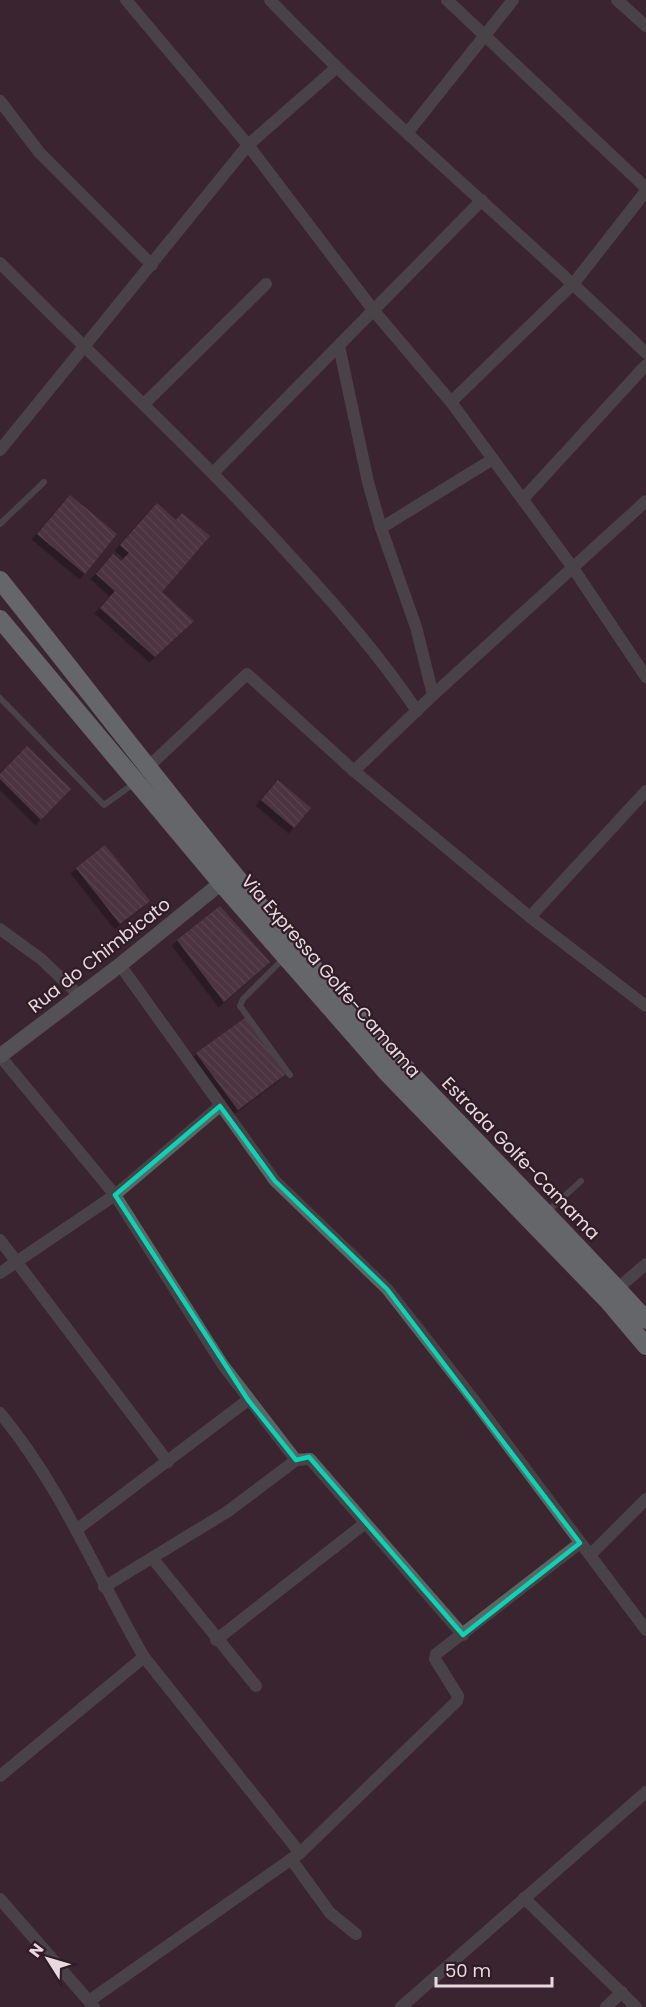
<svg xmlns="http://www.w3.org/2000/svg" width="646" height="2007" font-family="Poppins,sans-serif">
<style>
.building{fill:url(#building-back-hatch);filter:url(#shadow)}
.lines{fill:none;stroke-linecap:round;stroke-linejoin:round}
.lane{stroke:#5b6764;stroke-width:6}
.street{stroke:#5b6764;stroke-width:12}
.secondary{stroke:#748882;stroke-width:15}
.highway{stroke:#99b7af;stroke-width:18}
.marked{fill:none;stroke:#08d5b5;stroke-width:4.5;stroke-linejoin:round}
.labels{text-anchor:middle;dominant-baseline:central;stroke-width:4.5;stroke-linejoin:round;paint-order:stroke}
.street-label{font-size:18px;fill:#e8d9df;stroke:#301c25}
</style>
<defs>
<pattern id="building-back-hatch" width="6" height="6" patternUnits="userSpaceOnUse" patternTransform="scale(1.5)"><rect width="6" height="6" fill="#644c56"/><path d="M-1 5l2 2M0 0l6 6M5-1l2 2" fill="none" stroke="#7a656e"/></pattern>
<filter id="shadow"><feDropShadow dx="-5.5" dy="5.5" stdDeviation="0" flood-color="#0009"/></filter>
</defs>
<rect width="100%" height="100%" fill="#3b252f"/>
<g class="building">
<path d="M70 495 117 534 85 574 37 534Z"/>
<path d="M157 503 176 520 182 513 210 536 162 592 194 621 155 657 100 608 115 591 96 574 113 554 121 561 129 553 120 545Z"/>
<path d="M27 746 71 789 41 820 0 779V774Z"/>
<path d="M278 780 311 808 294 828 261 800Z"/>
<path d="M105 845 150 901 120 924 76 868Z"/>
<path d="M220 906 270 962 224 1002 177 940Z"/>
<path d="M245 1018 286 1074 238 1110 196 1053Z"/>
</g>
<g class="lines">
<g class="lane">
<path d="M0 524 44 482"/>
<path d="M0 698 104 805 136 782"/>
<path d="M283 959 243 999 240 1006 290 1075"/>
<path d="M548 1211 581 1181"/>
</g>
<g class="street">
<path d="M126 0 248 145 374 311 451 402 573 568 646 677"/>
<path d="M270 0C389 124 523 234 646 353"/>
<path d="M447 0 646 188"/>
<path d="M617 0 646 26"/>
<path d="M0 101 39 152 152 265"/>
<path d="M408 132 513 0"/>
<path d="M0 263C95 359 194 450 285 550 332 601 378 653 417 711"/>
<path d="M339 346 368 482 381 528 416 627 433 695"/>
<path d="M451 402 574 283 646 191"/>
<path d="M144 404 266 284"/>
<path d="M0 450 248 145 336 68"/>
<path d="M214 472 482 200"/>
<path d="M523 499 646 365"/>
<path d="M381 528 493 459"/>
<path d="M148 767 247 674 354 771 530 917 646 1006"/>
<path d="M354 771 433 695 646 501"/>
<path d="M530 917 646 791"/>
<path d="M0 929 41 959 80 996"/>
<path d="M120 965 275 1181 387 1289 473 1399 646 1630"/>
<path d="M0 1056 115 1195 223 1365 296 1460"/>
<path d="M0 1240 168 1462"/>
<path d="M0 1273 115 1195 220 1106"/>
<path d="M617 1289 646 1264"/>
<path d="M0 1413C61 1486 97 1576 144 1657L0 1776"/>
<path d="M76 1530 248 1400"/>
<path d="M590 1555 646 1499"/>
<path d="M153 1559 256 1686"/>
<path d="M104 1587 227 1512 296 1460 310 1459 463 1635"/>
<path d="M216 1640 364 1524"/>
<path d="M144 1657 300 1853"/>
<path d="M291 1859 330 1913 356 1934"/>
<path d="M524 1898 636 2007"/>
<path d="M0 1899 94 2007"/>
<path d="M89 2001 300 1853 457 1701 458 1696 435 1659 436 1654 580 1543"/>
<path d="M401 2007 646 1792"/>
<path d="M606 2007 622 1992"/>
</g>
<path class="secondary" d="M0 1056 120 965 221 883"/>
<g class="highway">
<path d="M0 580C101 706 198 835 304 957 414 1082 534 1197 646 1320"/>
<path d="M0 619 221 883 388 1074 608 1301 646 1346"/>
</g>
</g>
<path d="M0 0H646V2007H0ZM220 1106 275 1181 387 1289 580 1543 463 1635 309 1457 296 1460 248 1400 115 1195Z" fill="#3b252f" fill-opacity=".55" fill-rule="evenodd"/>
<path class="marked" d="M220 1106 275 1181 387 1289 580 1543 463 1635 309 1457 296 1460 248 1400 115 1195Z"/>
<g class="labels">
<g class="street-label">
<text transform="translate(99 955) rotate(-38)">Rua do Chimbicato</text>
<text transform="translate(331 976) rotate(49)">Via Expressa Golfe-Camama</text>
<text transform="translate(521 1158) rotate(46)">Estrada Golfe-Camama</text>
</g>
</g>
<g transform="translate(48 1959) rotate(307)" stroke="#301c25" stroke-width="4.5" paint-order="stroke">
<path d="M0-4.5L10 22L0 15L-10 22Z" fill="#e8d9df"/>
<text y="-9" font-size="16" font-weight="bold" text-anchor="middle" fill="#e8d9df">N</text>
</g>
<path d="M436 1977v9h116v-9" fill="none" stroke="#e8d9df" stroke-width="3"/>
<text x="445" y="1977" font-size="18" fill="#e8d9df" stroke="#301c25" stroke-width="4.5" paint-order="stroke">50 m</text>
</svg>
